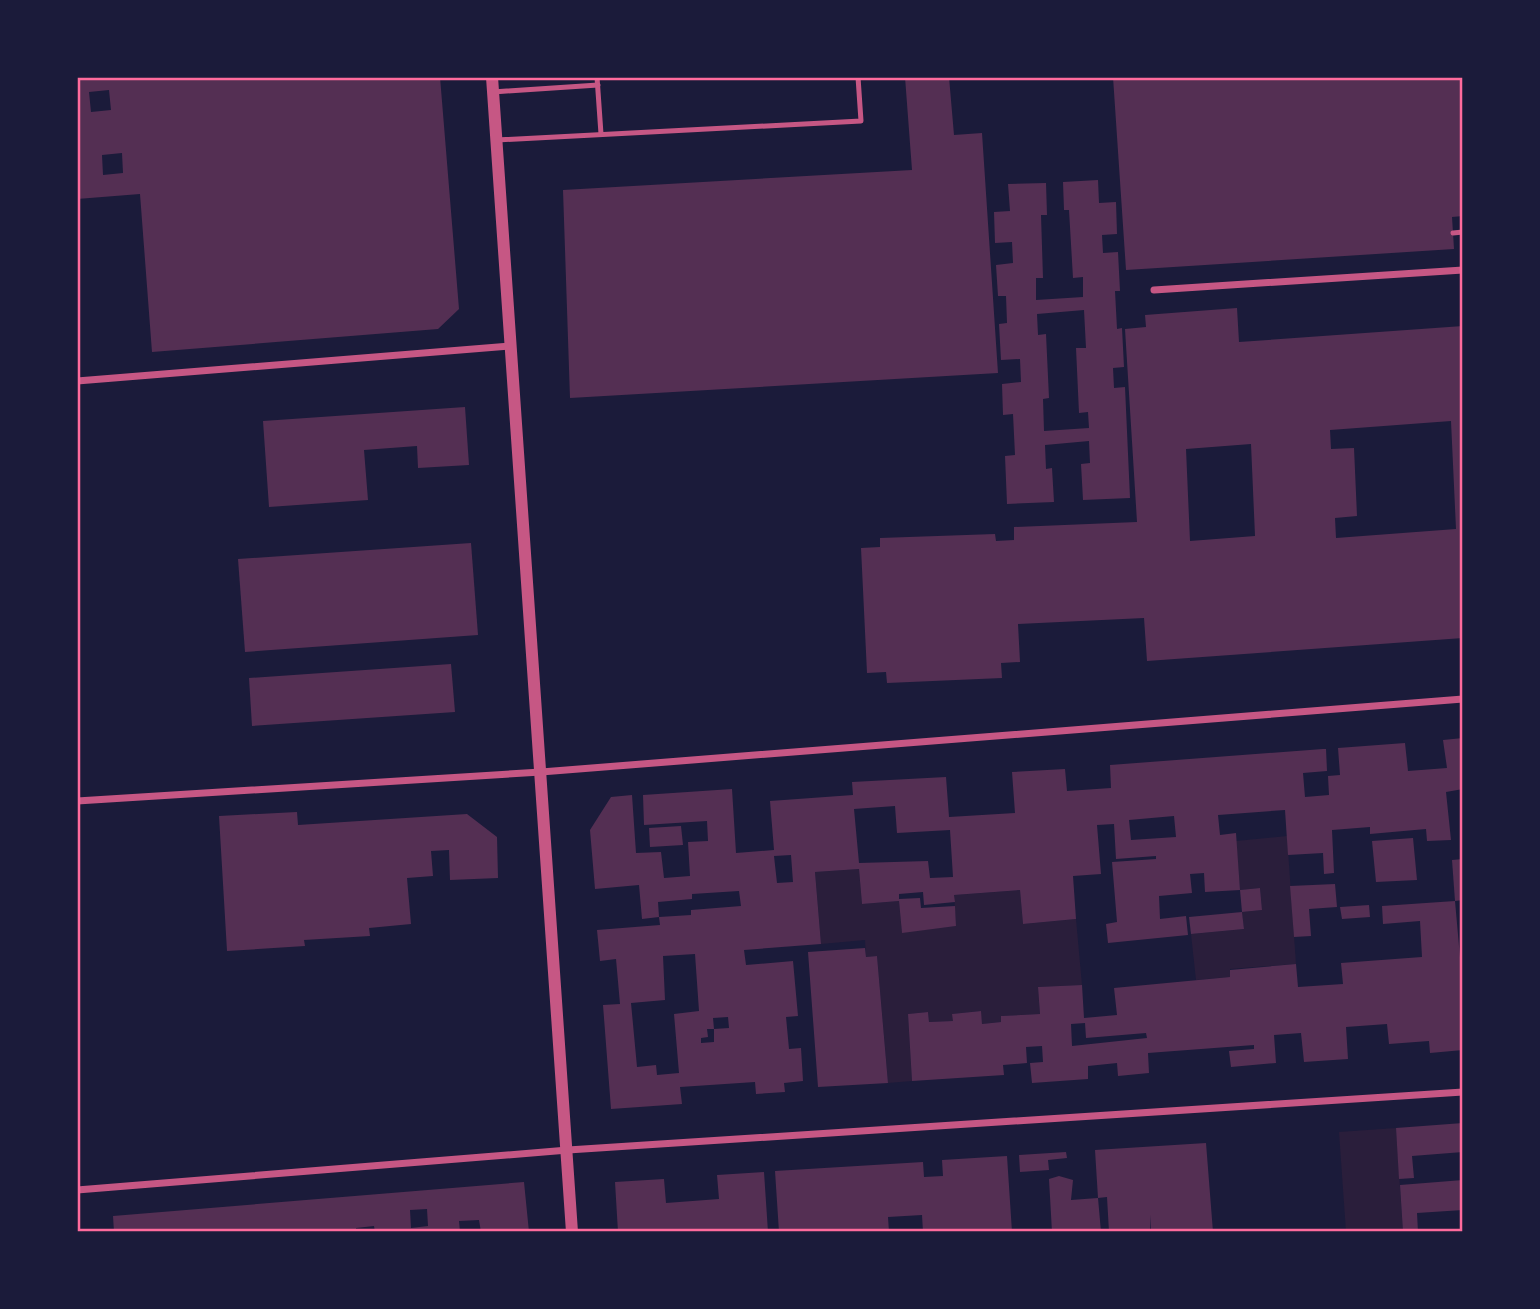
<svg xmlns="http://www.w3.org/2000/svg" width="1540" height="1309" font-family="Signika,sans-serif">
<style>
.green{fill:#2a1e3b}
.building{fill:#542f53;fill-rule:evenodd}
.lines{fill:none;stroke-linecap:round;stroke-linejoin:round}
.service{stroke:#c65784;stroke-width:5}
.minor{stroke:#c65784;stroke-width:7}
.tertiary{stroke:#c65784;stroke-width:12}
.neatline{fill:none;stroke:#ff6b9d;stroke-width:2.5}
</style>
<rect width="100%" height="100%" fill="#1b1b3a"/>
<g class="green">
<path d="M1287 836 1296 964 1230 969V977L1196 980 1191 934 1244 929 1242 912 1262 910 1260 888 1240 890 1236 841Z"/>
<path d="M859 869 862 904 899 901 902 932 956 926 954 895 1020 890 1023 924 1076 919 1082 985 1038 987 1040 1014 1001 1016V1022L982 1024 980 1011 953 1014V1021L929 1022 928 1012 908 1014 912 1081 888 1083 877 956 866 957 865 940 821 944 815 872Z"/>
<path d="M1396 1128 1403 1232H1346L1339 1132Z"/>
</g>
<g class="building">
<path d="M77 77H440L459 309 438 329 152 352 140 194 77 199ZM109 90 111 110 91 112 89 92ZM122 153 123 173 103 175 102 155Z"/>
<path d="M905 77H949L954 135 982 133 998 373 570 398 563 190 912 170Z"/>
<path d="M1113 77H1463V216L1452 217 1454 249 1126 270Z"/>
<path d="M1098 180 1099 203 1116 202 1117 234 1102 235 1103 253 1118 252 1120 291H1115L1117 329 1122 328 1124 367 1113 368 1114 388 1125 387 1130 498 1083 500 1081 464 1090 463 1089 441 1045 445 1046 469 1052 468 1054 502 1007 504 1005 456 1015 455 1013 414 1003 415 1002 384 1021 382 1020 359 1001 360 999 324 1007 323 1006 296H998L996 265 1013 263 1012 242 995 243 994 212 1010 211 1008 184 1046 183 1047 215H1041L1043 278H1036V300L1083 297V277L1073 278 1069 210H1064L1063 182ZM1084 310 1086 348H1076L1079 413 1088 412 1089 428 1044 431 1043 399 1049 398 1046 334 1038 335 1037 314Z"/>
<path d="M1237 308 1239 342 1463 326V638L1147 661 1144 618 1018 624 1020 662 1001 663 1002 678 887 683 886 672 867 673 861 548 880 547V538L995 534 996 541 1014 540V527L1137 522 1125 329 1146 327 1145 315ZM1451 421 1456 529 1336 538 1335 518 1357 516 1354 448 1331 449 1330 430ZM1251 444 1255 536 1190 541 1186 449Z"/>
<path d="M465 407 469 465 418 468 417 446 364 450 368 500 269 507 263 421Z"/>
<path d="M471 543 478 635 245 652 238 559Z"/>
<path d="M451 664 455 712 252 726 249 678Z"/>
<path d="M1463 738V789L1446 792 1451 840 1427 841 1426 829 1370 834V827L1332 830 1334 873 1324 874 1323 853 1288 855 1285 810 1218 815 1220 835 1236 833 1240 890 1205 892 1204 873 1190 874 1192 893 1159 896 1160 919 1186 916 1188 935 1108 943 1106 924 1117 922 1112 862 1156 859V856L1116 859 1114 824 1097 825 1101 874 1073 876 1076 919 1023 924 1020 890 954 895 955 902 924 905 923 892 899 894V899L920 898 921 908 955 906 956 926 902 933 899 901 862 904 859 869 815 872 821 944 744 950 746 965 793 961 798 1016 786 1017 789 1049 801 1048 803 1081 784 1083 785 1092 756 1094 755 1082 680 1087 682 1104 611 1109 603 1005 620 1004 616 959 600 961 597 930 660 925 659 917 691 915V910L741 906 739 891 692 894V899L658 902 659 917 642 919 639 885 595 889 590 830 611 797 632 795 636 853 661 852 664 878 690 876 688 842 708 841 707 821 644 825 643 795 732 789 736 853 774 850 770 801 853 795 852 782 946 777 949 817 1015 813 1012 772 1065 769 1067 791 1111 788 1110 765 1323 749H1326L1327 771 1303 773 1305 797 1329 795 1328 776 1340 775 1338 748 1405 743 1408 771 1447 768 1443 740ZM895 806 897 833 950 830 953 877 930 878 928 861 859 863 854 809ZM1174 816 1176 837 1131 840 1129 820ZM791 855 793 882 777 883 774 856ZM695 954 699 1011 674 1014 679 1073 657 1075 656 1065 637 1067 631 1003 665 1000 663 956ZM728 1017 729 1028 714 1029 713 1018ZM707 1029H714V1042L701 1043V1038L708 1037Z"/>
<path d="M297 812 298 825 467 814 497 837 498 878 450 880 449 850 431 851 433 876 407 878 411 924 369 928 370 936 304 940 305 946 227 951 219 816Z"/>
<path d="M681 826 683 845 650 847 649 828Z"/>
<path d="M1413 838 1417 880 1376 882 1372 841Z"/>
<path d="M1463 859V900L1455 901 1452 860Z"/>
<path d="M1335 884 1337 907 1309 909 1311 936 1294 937 1290 886Z"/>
<path d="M1260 888 1262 910 1242 912 1240 890Z"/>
<path d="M1455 901 1463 991V1050L1430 1053 1429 1041 1389 1044 1387 1024 1346 1027 1348 1059 1304 1062 1301 1033 1274 1035 1276 1063 1231 1067 1229 1051 1254 1049V1045L1148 1053 1149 1073 1118 1076 1117 1063 1088 1066V1079L1032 1083 1030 1063 1043 1062 1042 1046 1026 1047 1027 1063 1003 1065 1004 1075 912 1081 908 1014 928 1012 929 1022 953 1021 952 1014 981 1011 982 1024 1001 1022V1016L1040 1014 1038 987 1082 985 1084 1018 1117 1015 1114 988 1230 977V970L1296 964 1298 987 1343 984 1341 963 1422 957 1420 921 1383 924 1382 906ZM1085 1023 1086 1038 1146 1033 1147 1038 1072 1046 1071 1024Z"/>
<path d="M1369 905 1370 917 1342 919 1340 907Z"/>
<path d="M1242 912 1244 929 1191 934 1189 917Z"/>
<path d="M865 948 866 957 877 956 888 1083 818 1087 808 952Z"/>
<path d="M1463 1123V1152L1412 1156 1414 1178 1399 1179 1396 1128Z"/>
<path d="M1206 1143 1213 1232H1151L1150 1215V1231L1109 1232 1107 1197 1098 1198 1095 1150Z"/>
<path d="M1066 1152 1067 1158 1048 1160 1049 1170 1020 1172 1019 1155Z"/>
<path d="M1007 1156 1012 1232H923L922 1215 888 1217 889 1232H779L775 1171 923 1162 924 1177 943 1176 942 1160Z"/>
<path d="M764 1172 768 1232H618L615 1182 664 1179 666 1203 719 1199 717 1175Z"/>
<path d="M1059 1176 1073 1180 1071 1200 1098 1198 1101 1232H1052L1049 1179Z"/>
<path d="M1463 1180V1210L1417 1213 1418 1232H1403L1400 1185Z"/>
<path d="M524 1182 529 1232H481L479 1220 459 1221 460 1232H375L374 1226 356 1228V1232H114L113 1216ZM427 1209 428 1226 411 1228 410 1210Z"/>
</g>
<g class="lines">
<g class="service">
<path d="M597 77 601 134"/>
<path d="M493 92 598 85"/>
<path d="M497 140 861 121 858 77"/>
<path d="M1453 233 1463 232"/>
</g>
<g class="minor">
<path d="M1154 290 1463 270"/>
<path d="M77 381 511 346"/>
<path d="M77 801 541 772 1463 699"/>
<path d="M77 1190 568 1150 1463 1092"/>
</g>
<path class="tertiary" d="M492 77 572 1232"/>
</g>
<rect width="1540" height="1309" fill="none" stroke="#1b1b3a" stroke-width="158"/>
<rect x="79" y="79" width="1382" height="1151" class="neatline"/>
</svg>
